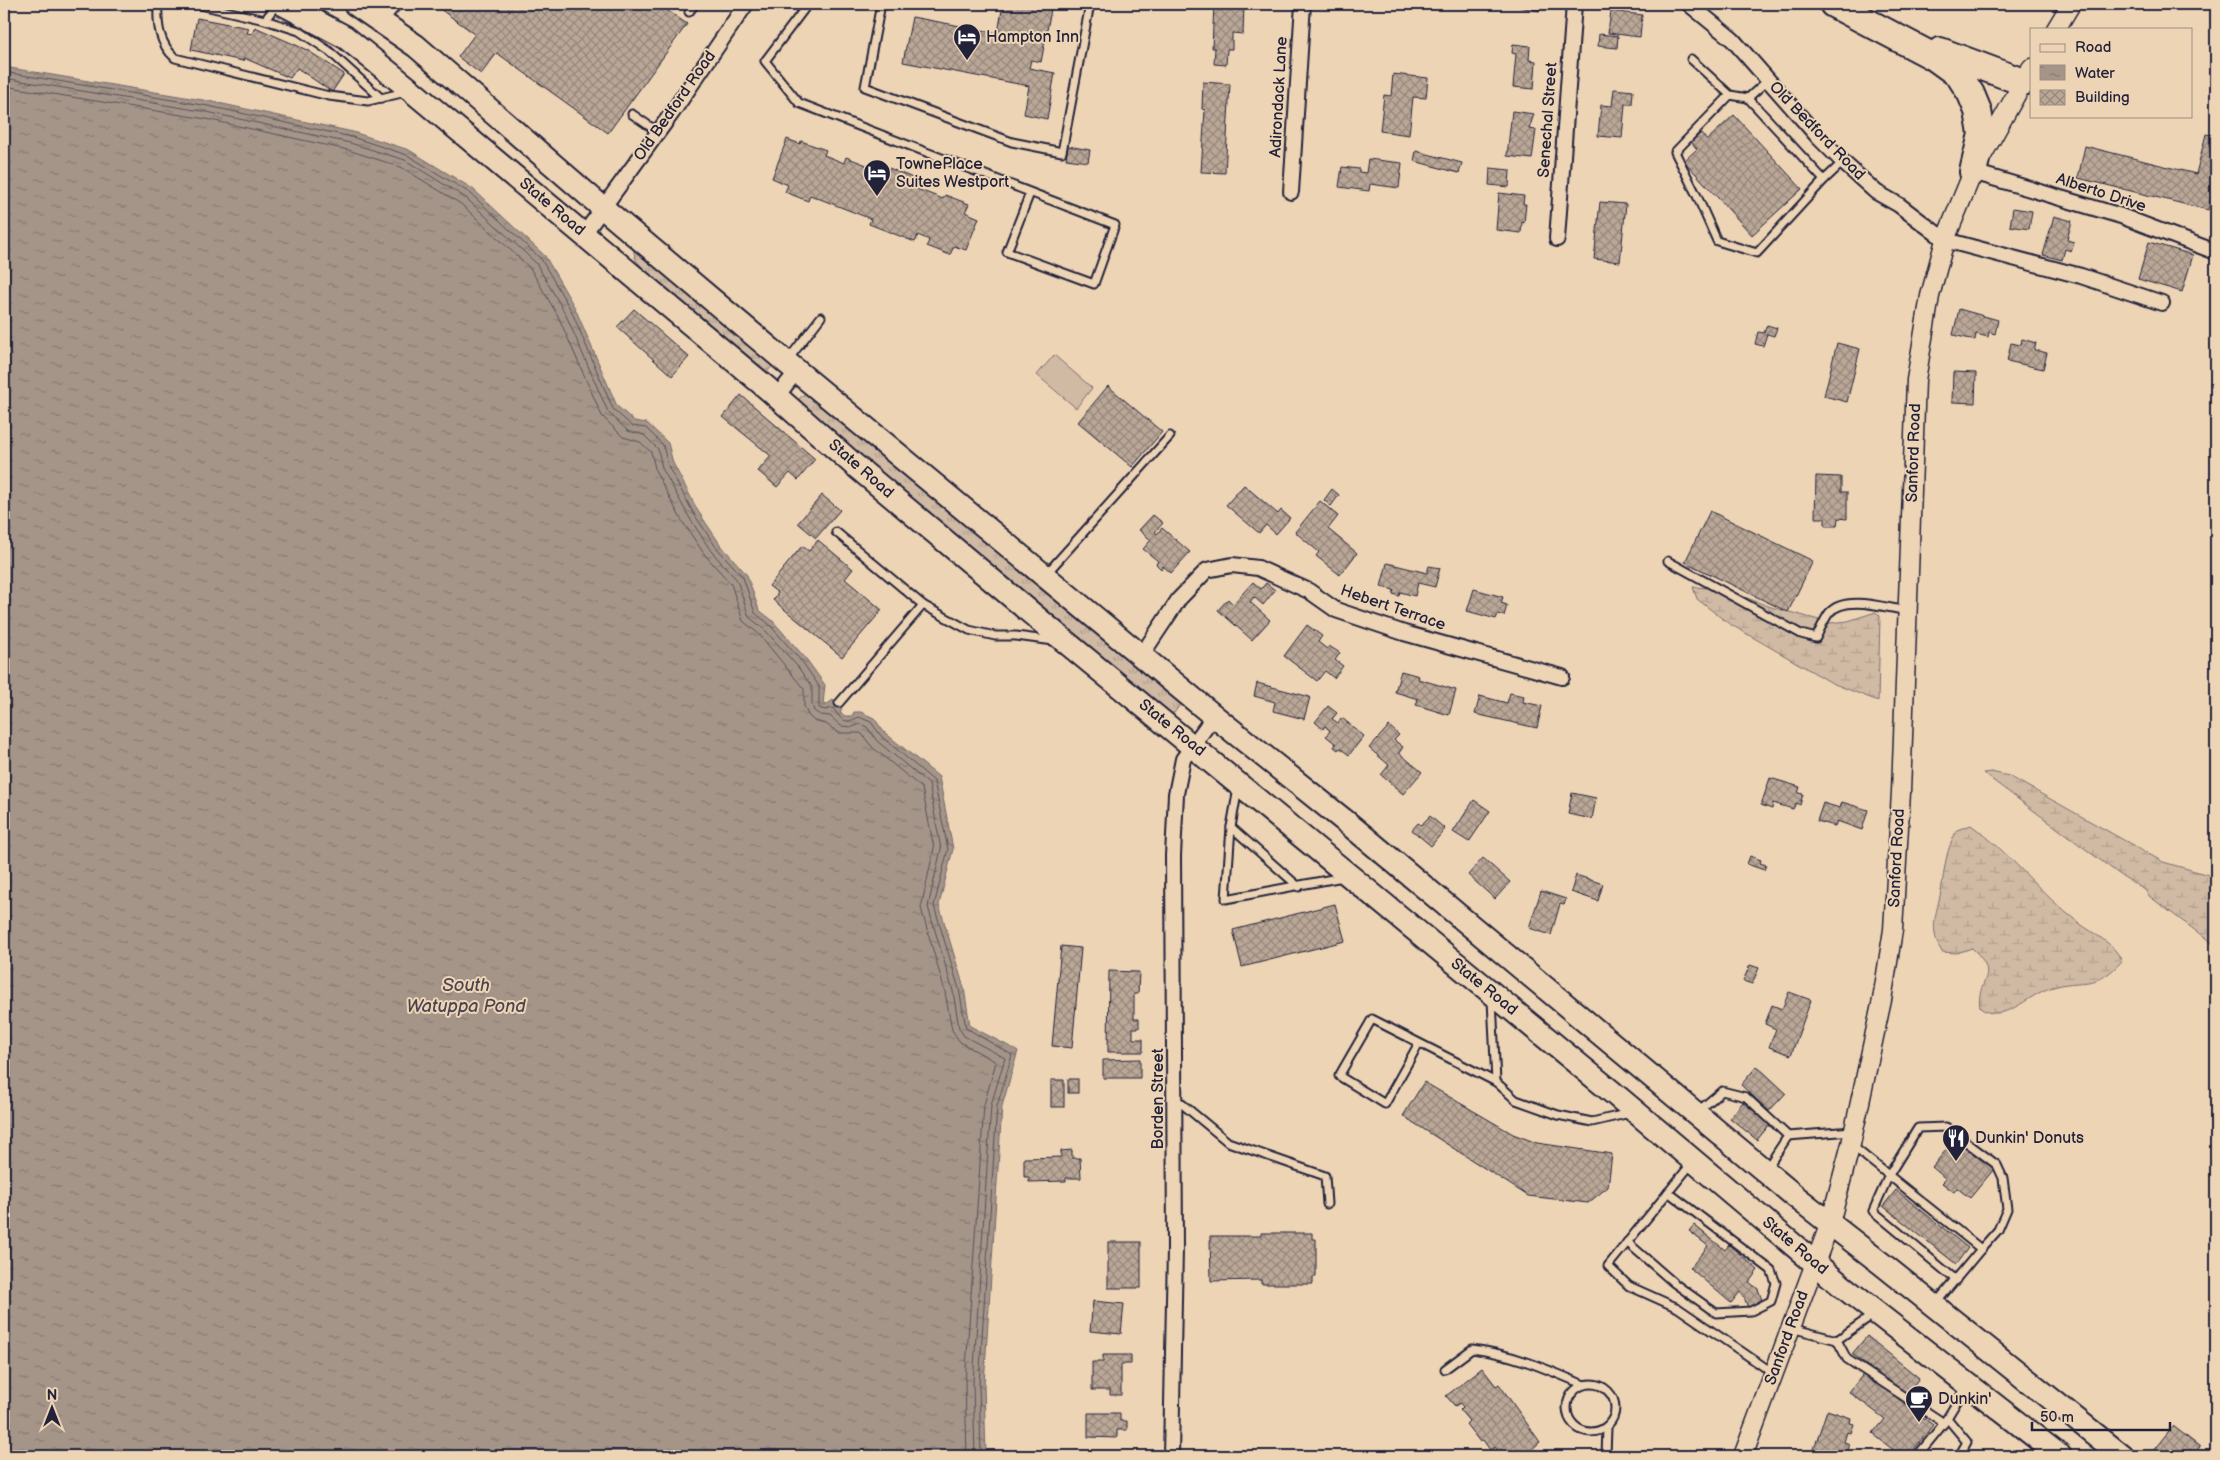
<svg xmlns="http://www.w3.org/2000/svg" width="2220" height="1460" font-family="'Balsamiq Sans',sans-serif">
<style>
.grass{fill:url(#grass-tufts);stroke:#796e70}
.wetland{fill:url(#wetland-marsh);stroke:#796e70}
.park{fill:#d0baa4;stroke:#796e70}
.water{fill:url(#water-ripples);stroke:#71676a}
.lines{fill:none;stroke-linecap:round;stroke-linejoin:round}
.shore{stroke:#56505a;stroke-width:1}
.building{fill:url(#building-cross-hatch);stroke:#22223b}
.service-casing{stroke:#22223b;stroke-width:11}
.minor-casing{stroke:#22223b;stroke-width:18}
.tertiary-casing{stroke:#22223b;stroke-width:21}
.primary-casing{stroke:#22223b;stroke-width:26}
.motorway-casing{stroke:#22223b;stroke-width:30}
.service{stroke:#edd4b5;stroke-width:7}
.minor{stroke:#edd4b5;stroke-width:14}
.tertiary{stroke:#edd4b5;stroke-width:18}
.primary{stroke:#edd4b5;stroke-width:22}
.motorway{stroke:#edd4b5;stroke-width:26}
.labels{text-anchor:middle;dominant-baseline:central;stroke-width:4;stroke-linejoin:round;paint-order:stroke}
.poi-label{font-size:16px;fill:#22223b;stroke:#edd4b5;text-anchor:start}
.street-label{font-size:16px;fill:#22223b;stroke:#edd4b5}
.water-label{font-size:18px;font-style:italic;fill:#494452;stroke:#edd4b5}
</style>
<defs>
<pattern id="grass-tufts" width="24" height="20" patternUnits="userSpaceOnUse" patternTransform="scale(1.25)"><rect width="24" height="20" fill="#d0baa4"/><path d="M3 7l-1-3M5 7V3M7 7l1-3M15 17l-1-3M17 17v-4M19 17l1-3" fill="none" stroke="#b2a08e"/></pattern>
<pattern id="wetland-marsh" width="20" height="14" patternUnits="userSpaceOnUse" patternTransform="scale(1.25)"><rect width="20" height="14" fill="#d0baa4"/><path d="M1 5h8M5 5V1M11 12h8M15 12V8" fill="none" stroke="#b2a08e"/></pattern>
<pattern id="water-ripples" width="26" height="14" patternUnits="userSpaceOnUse" patternTransform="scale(1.25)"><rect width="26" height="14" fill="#a59589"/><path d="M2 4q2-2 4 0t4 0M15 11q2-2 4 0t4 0" fill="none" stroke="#867971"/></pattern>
<pattern id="building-cross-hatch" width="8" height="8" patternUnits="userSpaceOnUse" patternTransform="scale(1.25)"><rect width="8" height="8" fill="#baa797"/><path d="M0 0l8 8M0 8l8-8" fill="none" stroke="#97887c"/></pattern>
</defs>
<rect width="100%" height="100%" fill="#edd4b5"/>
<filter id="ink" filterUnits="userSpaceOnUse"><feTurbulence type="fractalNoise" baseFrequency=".02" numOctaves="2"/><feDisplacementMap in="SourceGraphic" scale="10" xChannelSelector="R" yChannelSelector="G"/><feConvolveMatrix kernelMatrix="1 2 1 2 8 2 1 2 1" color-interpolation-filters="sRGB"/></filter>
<g filter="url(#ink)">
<g class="grass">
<path d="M632 245 774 364 767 372 650 277 636 260Z"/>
<path d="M808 390 1182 702 1174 713H1171L801 406 798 400Z"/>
</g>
<g class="wetland">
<path d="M1693 587 1723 589 1771 607 1830 623 1848 621 1876 612 1880 616 1878 701 1832 683 1728 623 1697 599Z"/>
<path d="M1991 772 2009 776 2163 862 2216 877V946L2149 896 2145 890 2119 874 1983 773Z"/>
<path d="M1971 825C2011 853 2040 894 2079 923 2095 935 2114 943 2122 961 2094 992 2084 977 2050 988 2028 995 2003 1025 1980 1008 1975 979 2003 977 1972 948L1957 953 1942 952C1928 929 1937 913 1941 891 1945 867 1945 852 1957 830Z"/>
</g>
<path class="park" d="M1054 355 1092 388 1076 408 1037 375Z"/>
<path class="water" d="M4 67 209 101 353 132 409 150 473 189 545 256 575 308 617 406 634 421 647 423 668 443 673 463 698 511 720 544 747 575 759 610 772 620 807 660 825 685 823 704 826 705 833 700 842 709 840 712 845 716H852L854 712H861L874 718 884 732 939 777 953 849 939 905 964 988 970 1026 1018 1051 1002 1106 984 1384 986 1456H4Z"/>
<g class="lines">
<g class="shore">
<path d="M4 72 208 106 352 137 407 155 470 193 541 259 571 310 613 409 632 426 646 428 663 445 668 466 694 514 716 547 743 577 755 613 769 624 803 663 819 686V708L825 710 833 708C842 720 843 725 859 717L871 722 881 736 934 781 948 849 934 906 959 989 966 1028 1012 1055 997 1106 979 1384 981 1456"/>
<path d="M4 78 207 112 350 143 405 160 466 198 536 263 565 313 608 412 628 431 644 435 658 449 662 468 689 517 711 551 737 580 749 617 764 629 798 667 812 687V705L814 711 820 715 830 716 841 726 853 727 860 724 867 727 877 741 929 784 941 849 928 907 953 991 959 1028 964 1036 1005 1058 991 1105 973 1383 975 1456"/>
<path d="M4 86 206 119 348 150 401 167 461 204 530 268 558 316 602 416 623 437 640 442 651 452 656 472 682 521 705 555 731 584 743 621 759 634 804 689V706L808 715 814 721 826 724 839 733H861L872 747 922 788 934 848 921 908 945 992 952 1030 960 1042 996 1062 984 1105 965 1383 967 1456"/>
</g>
</g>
<g class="building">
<path d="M433 4H658L687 24 608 133 497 53 481 74 458 57 475 34Z"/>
<path d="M1003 4H1052L1041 62 1031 60 1029 68 1055 73 1047 119 1024 114 1029 86 903 62 912 17 998 33Z"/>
<path d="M1214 4 1244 6 1243 34 1232 33V49H1227L1226 65 1214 64 1215 48H1212Z"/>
<path d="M1506 4H1540L1539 11Z"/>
<path d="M1611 11 1642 15 1640 37 1608 33Z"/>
<path d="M197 18 249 28 247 33 252 34 255 27 307 50 344 74 332 92 297 68 290 78 244 58 243 61 191 50Z"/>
<path d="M1599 34 1618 36 1617 48 1598 46Z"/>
<path d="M1513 44 1530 46 1529 60 1536 61 1534 89 1513 87 1516 54 1512 53Z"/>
<path d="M1393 74 1428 78 1426 98 1413 97 1409 135 1380 131 1384 95 1391 96Z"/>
<path d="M1203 82 1230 84 1225 173 1201 172 1205 110 1202 109Z"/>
<path d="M1614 89 1633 91 1632 104H1625L1622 138 1598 136 1601 105 1612 106Z"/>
<path d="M1512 111 1534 114 1529 129 1536 130 1532 159 1507 156Z"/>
<path d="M1734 115 1802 189 1752 235 1684 161 1697 149 1691 142 1701 133 1707 140Z"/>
<path d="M2206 134 2216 136V178L2208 210 2078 178 2085 146 2196 174Z"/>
<path d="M787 139 800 144 801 141 826 150 824 155 844 163 846 157 887 173 889 168 915 179 912 187 943 199 945 195 969 204 965 212 979 218 966 250 954 246 950 255 927 246 929 240 918 235 915 242 869 224 871 219 810 195 808 201 785 192 788 185 772 178Z"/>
<path d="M1068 146 1090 150 1088 162 1066 159Z"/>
<path d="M1416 151 1462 163 1459 173 1414 161Z"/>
<path d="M1368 159 1402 163 1399 188 1370 184 1369 191 1339 187 1342 167 1359 169V172L1366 173Z"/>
<path d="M1490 168 1510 170 1509 187 1489 185Z"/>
<path d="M1499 193 1524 196 1523 204H1526L1524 223 1522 222 1521 233 1496 230Z"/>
<path d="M1600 202 1626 204 1620 262 1594 259Z"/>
<path d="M2013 208 2032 211 2029 229 2010 226Z"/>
<path d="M2054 216 2072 221 2067 240 2074 242 2071 251 2065 249 2062 260 2043 255Z"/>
<path d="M2149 242 2193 255 2182 292 2138 279Z"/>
<path d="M634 309 689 357 672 376 617 327Z"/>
<path d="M1959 309 1998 320 1995 334 1989 332 1988 337 1976 334 1975 340 1953 335Z"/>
<path d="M1767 325 1777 328 1774 336 1767 334 1763 346 1755 344 1758 332 1764 333Z"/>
<path d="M2022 339 2036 343 2034 350 2047 353 2043 369 2007 361 2011 343 2021 345Z"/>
<path d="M1837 343 1860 349 1847 402 1824 396Z"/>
<path d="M1953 372 1976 373 1975 403 1952 402Z"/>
<path d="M1108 386 1162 432 1132 467 1078 422Z"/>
<path d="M741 395 815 459 798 480 790 473 777 487 758 471 771 456 723 417Z"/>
<path d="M1816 476 1841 477V492H1847V519L1838 518 1837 526H1825V518H1815Z"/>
<path d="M1244 485 1278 514 1281 510 1290 518 1276 534 1266 525 1259 533 1226 505Z"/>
<path d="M1332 489 1339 495 1331 506 1324 500Z"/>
<path d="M822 495 840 510 816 538 798 523Z"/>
<path d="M1320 501 1338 516 1328 529 1357 553 1340 575 1316 556 1319 552 1295 532Z"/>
<path d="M1710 511 1813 561 1788 612 1685 562Z"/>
<path d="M1153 515 1163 523 1155 532 1157 534 1162 528 1190 552 1171 573 1163 566 1161 569 1156 564 1158 561 1143 549 1151 540 1139 530Z"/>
<path d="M818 540 853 569 845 579 882 610 842 657 773 600 778 593 769 586 802 546 809 551Z"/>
<path d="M1387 563 1427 573 1429 566 1440 568 1435 587 1418 583 1415 596 1400 592 1399 596 1393 594 1394 590 1381 587Z"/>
<path d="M1253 582 1261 589 1266 583 1275 590 1263 605 1254 597 1250 602 1270 620 1252 640 1218 610 1228 599 1233 604Z"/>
<path d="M1474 589 1503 597 1501 603 1507 605 1504 616 1498 614 1496 619 1467 611Z"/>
<path d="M1307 625 1322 636 1318 642 1327 649 1329 646 1340 653 1335 660 1343 666 1334 678 1325 671 1317 681 1284 656Z"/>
<path d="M1401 671 1419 676 1418 679 1456 690 1449 715 1416 705 1418 699 1395 692Z"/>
<path d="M1257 683 1310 697 1304 719 1273 711 1275 702 1254 696Z"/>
<path d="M1510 693 1524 696 1523 702 1542 706 1537 728 1475 714 1480 696 1507 703Z"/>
<path d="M1328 706 1337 713 1332 719 1338 723 1342 718 1364 736 1349 755 1340 748 1338 750 1334 747 1336 744 1326 736 1330 731 1325 726 1323 729 1315 722Z"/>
<path d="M1389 726 1399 735 1394 740 1403 747 1399 753 1422 772 1403 794 1381 775 1389 765 1369 748Z"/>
<path d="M1770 778 1800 787 1798 793 1803 794 1800 805 1796 803 1793 809 1773 803 1772 809 1761 805Z"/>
<path d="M1572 793 1596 798 1592 819 1568 814Z"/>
<path d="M1474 800 1490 811 1469 842 1453 832Z"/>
<path d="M1842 802 1868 810 1862 830 1837 821 1835 826 1817 821 1823 803 1840 808Z"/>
<path d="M1430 816 1445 829 1431 846 1412 830 1418 823 1421 825Z"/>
<path d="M1750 856 1761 860 1760 863 1766 865 1764 870 1747 864Z"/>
<path d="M1483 858 1510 882 1495 899 1468 875Z"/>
<path d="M1576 875 1603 884 1598 901 1571 892Z"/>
<path d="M1541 891 1566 899 1564 905 1560 904 1551 935 1529 928Z"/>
<path d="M1335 904 1345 941 1242 967 1233 930Z"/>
<path d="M1061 946 1081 948 1072 1048 1052 1046Z"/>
<path d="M1750 965 1759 968 1752 984 1743 981Z"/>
<path d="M1109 971 1139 972 1138 994H1134V1019H1139V1028H1133V1039H1143V1052H1108Z"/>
<path d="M1789 992 1811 1000 1791 1055 1769 1047 1776 1029 1765 1024 1772 1005 1782 1009Z"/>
<path d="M1140 1059V1078H1103V1060Z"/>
<path d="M1757 1066 1786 1093 1769 1111 1741 1085Z"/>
<rect x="1068" y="1079" width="10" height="14"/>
<rect x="1051" y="1080" width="13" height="27"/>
<path d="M1424 1082 1513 1134 1537 1143 1612 1154 1608 1187 1588 1203 1528 1196 1403 1116Z"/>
<path d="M1743 1102 1770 1124 1757 1140 1730 1118Z"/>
<path d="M1956 1138 1994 1169 1970 1198 1957 1188 1954 1192 1942 1183 1946 1179 1932 1167Z"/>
<path d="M1072 1150V1158H1080L1081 1178H1066V1181L1029 1182V1177H1024V1158L1061 1157V1151Z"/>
<path d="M1896 1190 1968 1248 1956 1264 1883 1206Z"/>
<path d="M1694 1225 1725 1250 1729 1245 1758 1270 1749 1282 1758 1289 1763 1303 1749 1310 1744 1297 1740 1292 1731 1303 1690 1268 1708 1246 1689 1231Z"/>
<path d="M1261 1233H1312V1239H1316V1277H1313V1284H1261V1280L1211 1281 1210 1236H1261Z"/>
<rect x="1108" y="1242" width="33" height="46"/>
<path d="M1093 1301 1124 1304 1121 1334 1090 1331Z"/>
<path d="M1867 1336 1919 1378 1905 1396 1852 1354Z"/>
<path d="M1103 1355H1131V1364H1121V1395H1110V1390H1092V1362H1103Z"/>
<path d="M1482 1368 1496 1386 1499 1384 1540 1442 1530 1451 1532 1456H1502L1495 1447 1490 1450 1483 1440 1480 1442 1466 1424 1469 1421 1460 1410 1463 1407 1460 1403 1455 1406 1446 1396Z"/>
<path d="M1865 1372 1900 1400 1901 1398 1914 1407 1912 1409 1933 1425 1909 1456H1901L1873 1434 1885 1419 1849 1392Z"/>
<path d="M1827 1410 1851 1418 1850 1423 1854 1424 1851 1433 1847 1432 1844 1442 1850 1444 1846 1456H1836L1814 1449Z"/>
<path d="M1088 1413H1120V1421H1127V1430H1117V1438L1088 1437Z"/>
<path d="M2173 1426 2200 1447 2192 1456H2158L2152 1452Z"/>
</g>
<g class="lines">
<g class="service-casing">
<g id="service">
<path d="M158 4C157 25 159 43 175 58L329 96 368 101 406 92"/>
<path d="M196 4 265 20 277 4"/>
<path d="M808 4 765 61 799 103 1115 225 1094 284 1007 252 1030 193"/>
<path d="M881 4 865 87 1012 142 1062 152 1090 4"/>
<path d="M689 12 695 4"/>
<path d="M265 20 299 31 329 51 381 98"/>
<path d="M384 21 398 4"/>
<path d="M1691 59 1730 95"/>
<path d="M1768 80 1748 98 1824 180 1843 162"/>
<path d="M1748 98 1730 95 1675 152 1697 196 1717 241 1757 253 1824 180"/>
<path d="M632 114 658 132"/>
<path d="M787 361 821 317"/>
<path d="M836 532 923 605 969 630 995 636H1016L1054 641"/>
<path d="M1668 561 1801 634 1816 638C1820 630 1824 620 1829 613 1845 594 1886 608 1908 611"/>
<path d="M1047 573 1170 436"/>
<path d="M839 703 923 605"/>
<path d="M1238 788 1231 827 1226 899 1343 877"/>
<path d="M1231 827 1299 887"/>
<path d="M1492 1000 1496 1082"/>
<path d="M1419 1043 1385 1104 1339 1076 1372 1019 1496 1082 1516 1100 1558 1115 1592 1122 1630 1113"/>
<path d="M1176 1099 1228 1142 1325 1176 1327 1204"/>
<path d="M1697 1112 1722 1091 1746 1097 1788 1136 1767 1168"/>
<path d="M1788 1136 1852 1131"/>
<path d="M1851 1145 1981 1249 1936 1303"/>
<path d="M1692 1163 1608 1266 1629 1286 1678 1308 1773 1373"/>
<path d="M1627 1242 1674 1283 1716 1313 1751 1311 1771 1301 1776 1283 1771 1270 1668 1192"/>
<path d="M1956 1280 1873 1211 1889 1175 1918 1128 1946 1127 1997 1165 2003 1178 2007 1209 1998 1230 1981 1249"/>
<path d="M1791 1328 1837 1340 1874 1314"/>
<path d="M1837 1340 1847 1359 1944 1423 1966 1387"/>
<path d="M1445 1369 1472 1349C1513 1354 1544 1368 1582 1384"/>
<circle cx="1591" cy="1408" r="24"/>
<path d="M1947 1418 1967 1442 1959 1456"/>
<path d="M1606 1456 1607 1428"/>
<path d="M1917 1456 1944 1423"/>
</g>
</g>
<g class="minor-casing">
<g id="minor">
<path d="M1689 4 1733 40 1819 138 1846 165 1876 192 1899 205 1945 240 2081 276 2162 303"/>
<path d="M1973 172 2121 216 2216 252"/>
<path d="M1291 192 1303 4"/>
<path d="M584 234 672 113 746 4"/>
<path d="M1557 239 1574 4"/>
<path d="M777 396 797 371"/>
<path d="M1141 656 1179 599 1207 570 1232 565 1258 568 1309 591 1336 610 1404 633 1562 677"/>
<path d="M1171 1456 1175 1249 1173 856 1176 794 1183 759 1214 716"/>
</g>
</g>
<g class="tertiary-casing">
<g id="tertiary">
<path d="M2056 29 2071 4"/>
<path d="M1743 1456 1830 1223 1851 1144 1882 1000 1893 930 1901 792 1916 380 1930 296 1945 240 1973 172 2031 68"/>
</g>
</g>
<g class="primary-casing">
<g id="primary">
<path d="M283 4 345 37 412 91 767 388 852 463 1067 643 1612 1092 1842 1286 2060 1456"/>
<path d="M355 4 416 46 603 208 786 362 1214 716 1350 825 1796 1197 1882 1264 2122 1456"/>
</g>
</g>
<g class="motorway-casing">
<g id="motorway">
<path d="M1833 4 1934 57 1959 75 1971 94 1978 111 1982 134 1973 172"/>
<path d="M1940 51 2023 82"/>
</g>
</g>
<use href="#service" class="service"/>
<use href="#minor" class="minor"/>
<use href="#tertiary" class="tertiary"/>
<use href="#primary" class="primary"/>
<use href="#motorway" class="motorway"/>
</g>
</g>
<defs>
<g id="hotel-pin" transform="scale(1.4375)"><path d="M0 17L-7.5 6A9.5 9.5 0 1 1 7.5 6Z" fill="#22223b" stroke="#edd4b5"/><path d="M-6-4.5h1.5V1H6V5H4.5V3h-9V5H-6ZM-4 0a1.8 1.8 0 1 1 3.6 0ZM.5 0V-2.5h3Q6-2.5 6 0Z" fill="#fff"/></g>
<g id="restaurant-pin" transform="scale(1.4375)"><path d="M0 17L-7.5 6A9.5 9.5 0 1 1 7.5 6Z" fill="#22223b" stroke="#edd4b5"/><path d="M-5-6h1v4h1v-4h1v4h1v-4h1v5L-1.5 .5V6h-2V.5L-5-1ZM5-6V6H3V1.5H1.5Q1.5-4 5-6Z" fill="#fff"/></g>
<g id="cafe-pin" transform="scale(1.4375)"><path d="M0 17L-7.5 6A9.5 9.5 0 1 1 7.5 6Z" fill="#22223b" stroke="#edd4b5"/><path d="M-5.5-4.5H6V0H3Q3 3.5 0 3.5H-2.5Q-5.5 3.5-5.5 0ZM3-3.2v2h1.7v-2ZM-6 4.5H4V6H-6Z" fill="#fff"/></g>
</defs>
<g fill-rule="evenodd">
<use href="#hotel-pin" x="967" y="37"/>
<use href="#hotel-pin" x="877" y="173"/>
<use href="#restaurant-pin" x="1956" y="1138"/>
<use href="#cafe-pin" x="1919" y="1399"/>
</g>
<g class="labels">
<g class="poi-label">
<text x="986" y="37">Hampton Inn</text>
<text x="896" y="164">TownePlace<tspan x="896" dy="18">Suites Westport</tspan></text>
<text x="1975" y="1138">Dunkin' Donuts</text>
<text x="1938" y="1399">Dunkin'</text>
</g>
<g class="street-label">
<text transform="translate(1279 97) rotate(-87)">Adirondack Lane</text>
<text transform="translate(675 106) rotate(-55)">Old Bedford Road</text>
<text transform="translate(1548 120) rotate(-86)">Senechal Street</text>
<text transform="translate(1817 131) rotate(46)">Old Bedford Road</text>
<text transform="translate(2101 193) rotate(18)">Alberto Drive</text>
<text transform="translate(552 207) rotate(40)">State Road</text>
<text transform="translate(1914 453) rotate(-88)">Sanford Road</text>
<text transform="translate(861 469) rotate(41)">State Road</text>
<text transform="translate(1393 608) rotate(19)">Hebert Terrace</text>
<text transform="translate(1172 728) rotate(39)">State Road</text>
<text transform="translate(1897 858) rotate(-87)">Sanford Road</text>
<text transform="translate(1484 987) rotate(39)">State Road</text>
<text transform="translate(1158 1099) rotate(-90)">Borden Street</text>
<text transform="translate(1795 1246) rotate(40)">State Road</text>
<text transform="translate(1787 1338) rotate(-70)">Sanford Road</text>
</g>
<g class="water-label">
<text x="466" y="985">South<tspan x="466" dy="21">Watuppa Pond</tspan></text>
</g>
</g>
<rect width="2220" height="1460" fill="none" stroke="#edd4b5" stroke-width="20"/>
<rect x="10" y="10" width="2200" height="1440" fill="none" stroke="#22223b" stroke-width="2" filter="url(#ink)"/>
<rect x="2030" y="28" width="162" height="90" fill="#edd4b5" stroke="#9c8d84"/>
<rect x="2040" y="44" width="25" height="8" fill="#edd4b5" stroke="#9c8d84"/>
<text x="2075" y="52" font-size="15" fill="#22223b">Road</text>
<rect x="2040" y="65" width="25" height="15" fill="url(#water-ripples)" stroke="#9c8d84"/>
<text x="2075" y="78" font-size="15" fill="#22223b">Water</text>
<rect x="2040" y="90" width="25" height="15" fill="url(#building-cross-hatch)" stroke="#9c8d84"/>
<text x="2075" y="102" font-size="15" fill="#22223b">Building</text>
<g transform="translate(52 1408)" stroke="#edd4b5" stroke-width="4" paint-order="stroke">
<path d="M0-4L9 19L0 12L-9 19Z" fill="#22223b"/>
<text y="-8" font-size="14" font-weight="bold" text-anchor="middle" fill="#22223b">N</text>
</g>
<path d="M2032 1422v8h138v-8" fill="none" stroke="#22223b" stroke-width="2.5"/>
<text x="2040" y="1422" font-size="15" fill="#22223b" stroke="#edd4b5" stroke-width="4" paint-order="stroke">50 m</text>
</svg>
